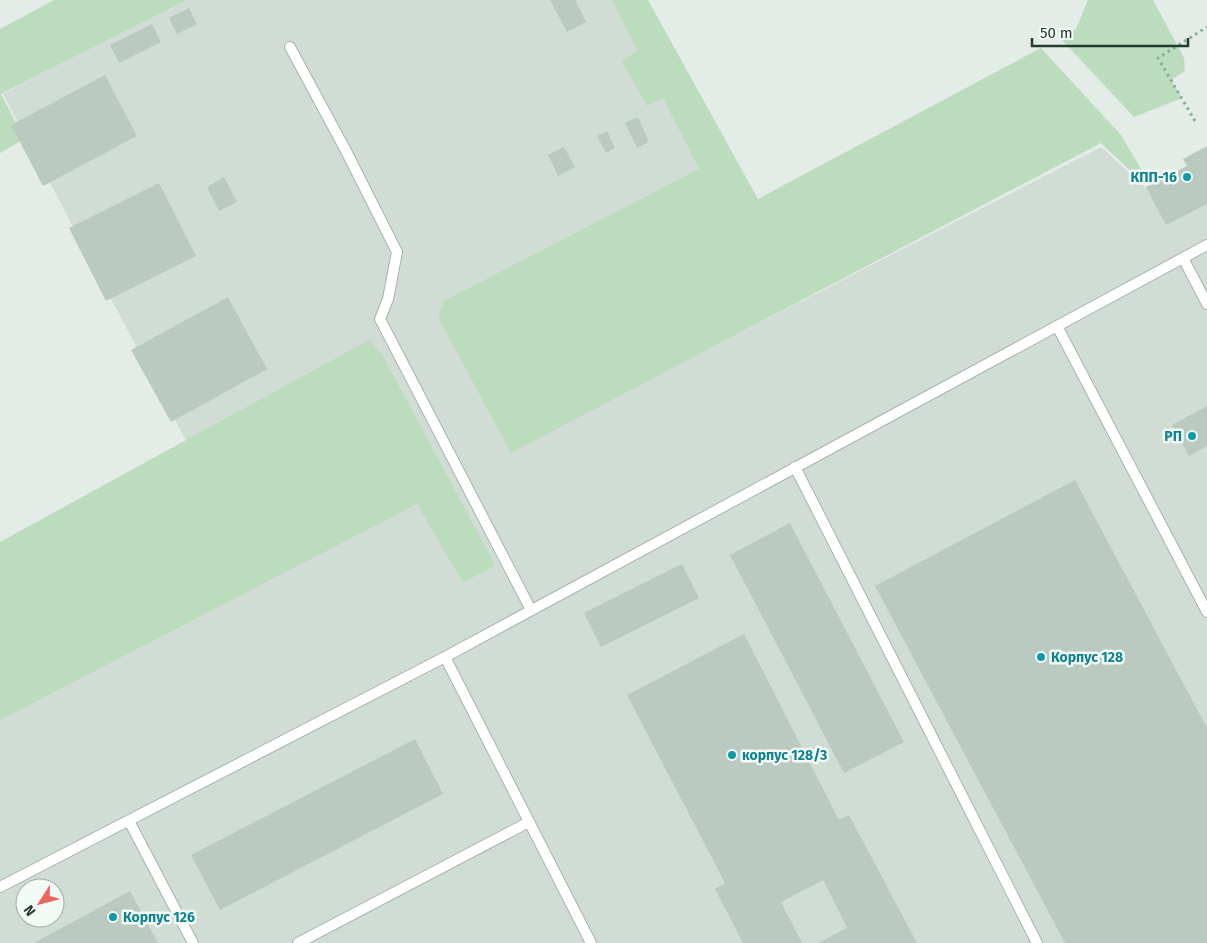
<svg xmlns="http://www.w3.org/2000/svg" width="1207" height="943" font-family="'Fira Sans',sans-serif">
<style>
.built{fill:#d1dcd5;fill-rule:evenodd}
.green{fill:#bcdcbe}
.building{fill:#bbcac1}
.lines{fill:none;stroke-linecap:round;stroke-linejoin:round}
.service-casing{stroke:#a6b4ac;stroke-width:12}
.path{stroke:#84af98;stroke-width:3;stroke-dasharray:2.5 4;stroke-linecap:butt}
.service{stroke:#fff;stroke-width:10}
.culture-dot{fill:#0f9aa8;stroke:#f3f9f5;stroke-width:2}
.labels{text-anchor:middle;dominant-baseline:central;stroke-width:5;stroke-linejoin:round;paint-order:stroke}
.culture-label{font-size:14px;font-weight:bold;fill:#0d838f;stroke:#f3f9f5;text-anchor:start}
</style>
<rect width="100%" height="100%" fill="#e3ece6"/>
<path class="built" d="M181 0H615L721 209 518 447 1101 147 1161 202 1207 178V943H0V719L211 488 3 94ZM25 888H55V918H25Z"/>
<g class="green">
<path d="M54 0H186L1 94 24 139 0 153V29Z"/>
<path d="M612 0H648L758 199 1041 48 1121 135 1148 181 1143 183 1101 143 511 453 438 317 444 301 699 169 663 98 647 106 622 61 638 51Z"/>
<path d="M1088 0H1153L1184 58 1185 71 1171 80 1182 98 1134 117 1060 38 1076 29Z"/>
<path d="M369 340 383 356 495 565 463 583 417 504 0 720V542Z"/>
</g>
<g class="building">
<path d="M550 0H575L586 22 567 32Z"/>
<path d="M189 8 197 24 177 34 169 18Z"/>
<path d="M152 24 161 42 119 63 110 45Z"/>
<path d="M105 75 137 136 43 186 11 125Z"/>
<path d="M638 117 649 142 637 148 625 123Z"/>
<path d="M607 131 615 148 606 153 597 136Z"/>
<path d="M1207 146V204L1166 225 1146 187 1187 166 1183 159Z"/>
<path d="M564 147 575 167 558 176 548 155Z"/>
<path d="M224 177 237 202 219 211 207 187Z"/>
<path d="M159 183 196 256 106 301 69 228Z"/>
<path d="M228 297 267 369 171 422 131 350Z"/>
<path d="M1207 406V446L1189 456 1172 425Z"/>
<path d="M1075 480 1207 728V943H1065L875 586Z"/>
<path d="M790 523 904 742 844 773 730 555Z"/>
<path d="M682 564 699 598 601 647 584 613Z"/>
<path d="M744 634 839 820 849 815 917 943H818L847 928 823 880 781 902 802 943H743L715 889 725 883 627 695Z"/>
<path d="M415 739 443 794 220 910 191 855Z"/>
<path d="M130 891 158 943H34Z"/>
</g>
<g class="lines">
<g class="service-casing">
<g id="service">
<path d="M290 47 346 151 397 252 388 299 380 319 531 610"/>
<path d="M1183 258 1207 304"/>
<path d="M1057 326 1207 612"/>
<path d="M795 467 1037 943"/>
<path d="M445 657 1207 245"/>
<path d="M129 821 193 943"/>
<path d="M0 887 445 657 591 943"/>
<path d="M298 943 529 822"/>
</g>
</g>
<path class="path" d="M1195 121 1158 58 1207 27"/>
<use href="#service" class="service"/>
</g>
<g class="culture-dot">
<circle cx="1187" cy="177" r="5"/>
<circle cx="1192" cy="436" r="5"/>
<circle cx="1041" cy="657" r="5"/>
<circle cx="732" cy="755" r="5"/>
<circle cx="113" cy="917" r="5"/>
</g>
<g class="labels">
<g class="culture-label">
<text x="1177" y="177" text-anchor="end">КПП-16</text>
<text x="1182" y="436" text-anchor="end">РП</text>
<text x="1051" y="657">Корпус 128</text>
<text x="742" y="755">корпус 128/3</text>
<text x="123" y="917">Корпус 126</text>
</g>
</g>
<g transform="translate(40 903) rotate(234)"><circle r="24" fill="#f3f9f5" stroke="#a0aea6"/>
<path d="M0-4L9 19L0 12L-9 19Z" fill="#ed6560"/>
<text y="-8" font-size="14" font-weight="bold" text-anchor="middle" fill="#233d30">N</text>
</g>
<path d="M1032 38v8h156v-8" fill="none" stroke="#233d30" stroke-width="2.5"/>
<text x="1040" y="38" font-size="15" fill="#233d30" stroke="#f3f9f5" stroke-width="4" paint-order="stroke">50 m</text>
</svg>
